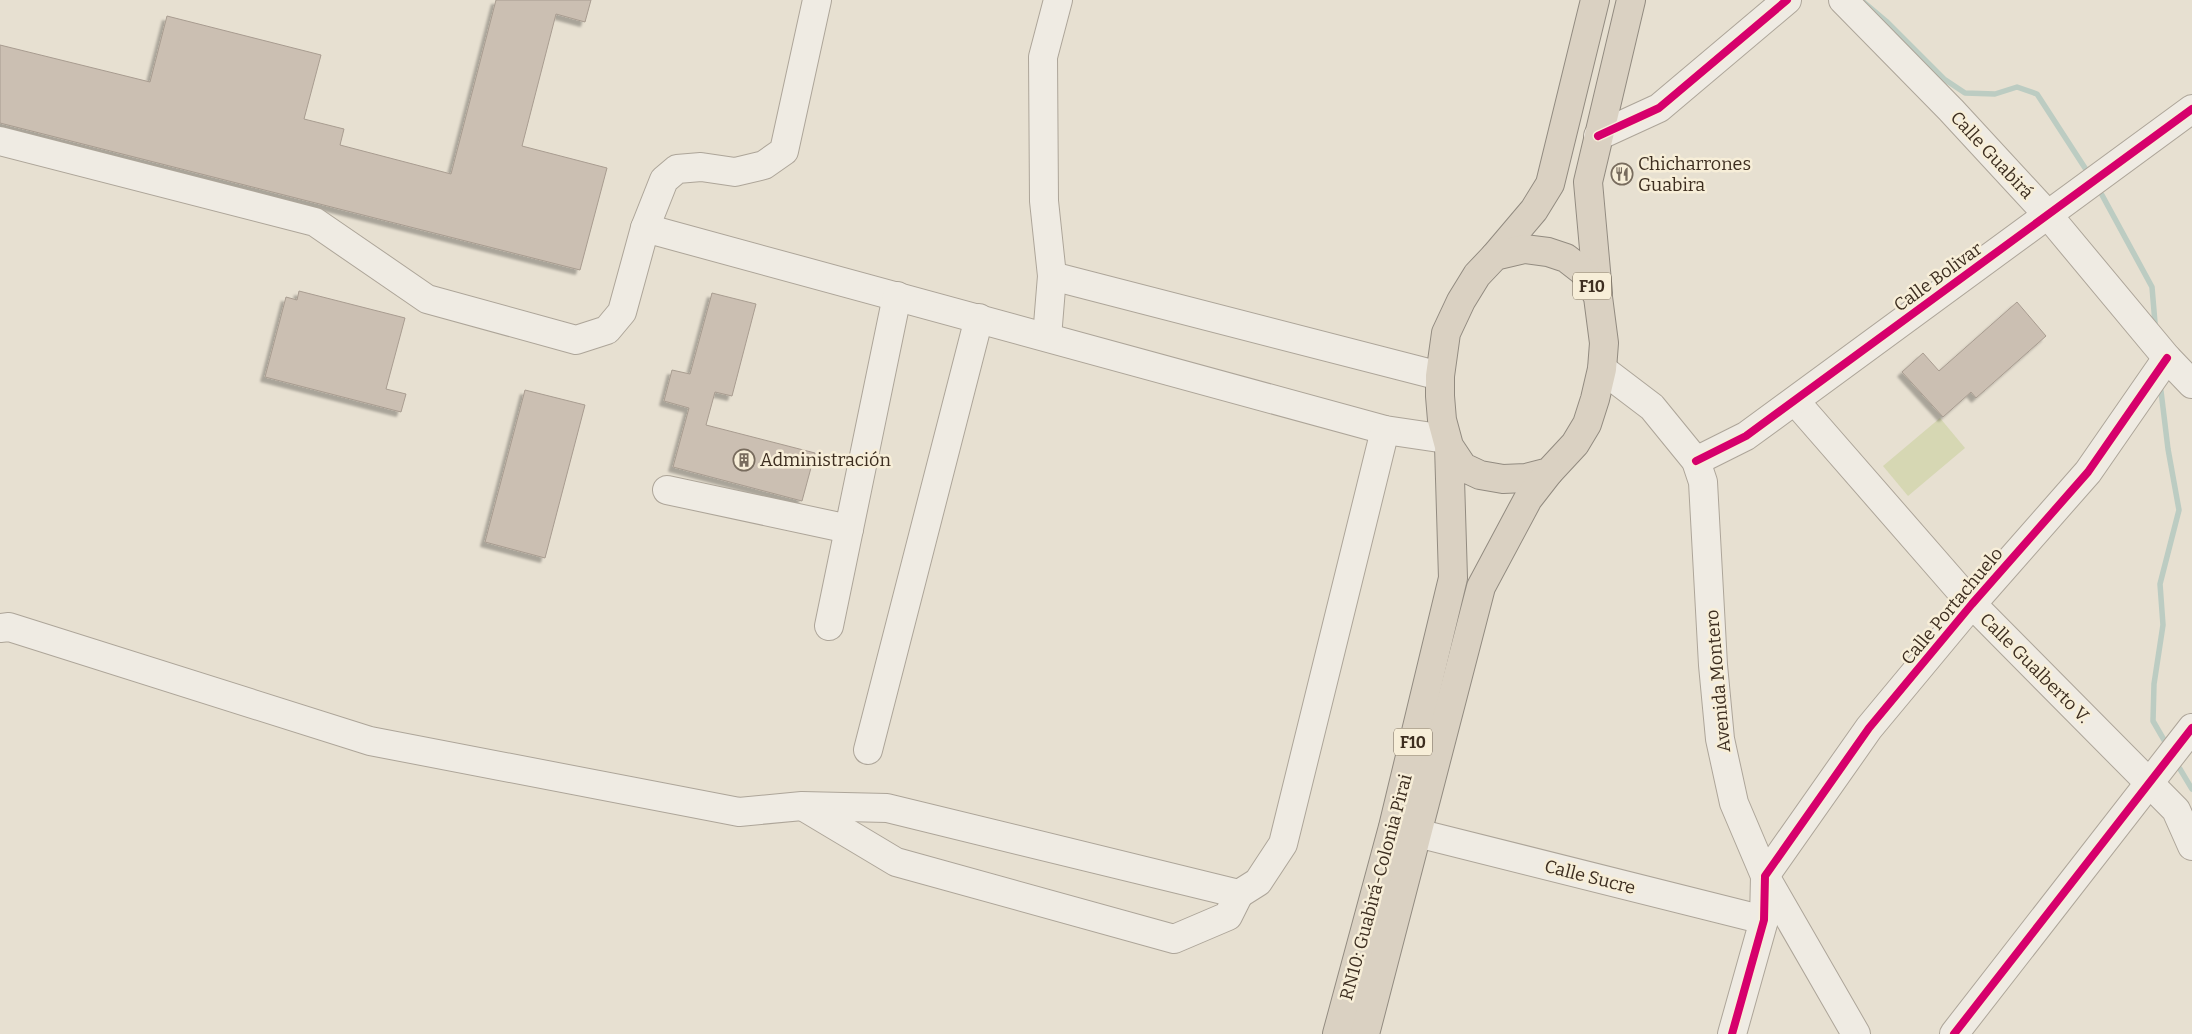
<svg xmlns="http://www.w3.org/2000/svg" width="2192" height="1034" font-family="Bitter,serif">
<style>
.green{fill:#d6d7b3}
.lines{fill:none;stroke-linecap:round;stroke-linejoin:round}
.stream{stroke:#bcccc2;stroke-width:5.5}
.building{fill:#cbbfb2;stroke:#a89c90;filter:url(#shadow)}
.minor-casing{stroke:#ada599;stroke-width:30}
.highway-casing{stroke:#928b80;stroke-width:30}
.minor{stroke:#efebe3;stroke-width:28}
.highway{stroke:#dad1c2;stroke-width:28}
.cycleway-casing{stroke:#f7eed8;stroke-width:11}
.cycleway{stroke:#d6006c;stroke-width:8}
.labels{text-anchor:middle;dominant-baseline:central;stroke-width:5;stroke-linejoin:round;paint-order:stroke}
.shield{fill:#f7eed8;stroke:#756857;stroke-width:1}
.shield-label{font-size:16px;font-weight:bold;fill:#3d2e20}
.street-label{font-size:18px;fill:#3d2e20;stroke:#f7eed8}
.poi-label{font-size:18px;fill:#3d2e20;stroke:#f7eed8;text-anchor:start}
</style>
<defs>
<filter id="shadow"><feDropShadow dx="-4.5" dy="4.5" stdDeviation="1" flood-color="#0004"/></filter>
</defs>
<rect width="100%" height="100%" fill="#e7e0d1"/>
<path class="green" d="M1940 418 1965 448 1908 496 1883 466Z"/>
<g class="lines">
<g class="stream">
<path d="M1861 0 1886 21 1944 79 1965 93 1995 94 2017 87 2037 94 2085 168"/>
<path d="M2102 195 2152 287 2155 323"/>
<path d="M2161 391 2168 449 2179 510 2160 584 2163 625 2154 684 2153 721 2164 740"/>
<path d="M2180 769 2192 789"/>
</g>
</g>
<g class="building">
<path d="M496 0H591L585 22 556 14 522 146 607 168 580 270 0 123V45L150 82 167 16 321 55 304 119 344 129 340 145 451 174Z"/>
<path d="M299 291 405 318 386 389 406 394 401 412 265 377 286 297 297 300Z"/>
<path d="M712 293 756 304 732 396 715 392 706 425 815 453 802 501 673 467 689 408 664 401 672 370 690 374Z"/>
<path d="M2017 302 2046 336 1976 398 1971 392 1943 417 1902 372 1923 353 1939 371Z"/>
<path d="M525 390 585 405 545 558 485 542Z"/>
</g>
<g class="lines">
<g class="minor-casing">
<g id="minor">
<path d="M1843 0 1951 110 2048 215 2167 358 2192 384"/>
<path d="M1598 136 1659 108 1787 0"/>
<path d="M0 141 315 222 427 299 576 340 607 330 622 312 645 228 664 180 677 169 701 167 735 172 764 165 784 151 817 0"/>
<path d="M645 228 1385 430 1446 439"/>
<path d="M1052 276 1440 376"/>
<path d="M1047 337 1052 276 1044 201 1043 57 1058 0"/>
<path d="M1602 369 1652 407 1696 461 1703 482 1713 665 1720 739 1734 803 1765 876 1856 1034"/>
<path d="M1795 401 1972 604 2176 810 2192 846"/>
<path d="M1696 461 1746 436 2192 109"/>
<path d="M667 490 849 529"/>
<path d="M829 626 897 296"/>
<path d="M0 628 9 627 370 741 739 812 802 806 887 808 1239 894 1258 882 1283 844 1385 430"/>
<path d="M868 750 979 318"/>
<path d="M804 807 896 862 1174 939 1228 916 1239 894"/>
<path d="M1417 833 1764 920"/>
<path d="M1732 1034 1764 920 1765 876 1869 728 1972 604 2088 472 2167 358"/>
<path d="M1954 1034 2192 728"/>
</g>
</g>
<g class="highway-casing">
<g id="highway">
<path d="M1495 256 1534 210 1550 184 1595 0"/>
<path d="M1598 293 1588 182 1631 0"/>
<path d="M1337 1034 1393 827 1453 578 1449 446 1442 420 1440 396V376L1446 333 1461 301 1477 275 1495 256 1524 249 1548 252 1566 258 1584 272 1598 297 1604 343 1602 369 1595 399 1587 424 1575 444 1549 472 1526 478 1503 479 1480 475 1463 467 1449 446"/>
<path d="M1365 1034 1481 587 1528 499 1549 472"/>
</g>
</g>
<use href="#minor" class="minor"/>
<use href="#highway" class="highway"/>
<g class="cycleway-casing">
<g id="cycleway">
<path d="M1598 136 1659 108 1787 0"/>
<path d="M1696 461 1746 436 2192 109"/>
<path d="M1732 1034 1764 920 1765 876 1869 728 1972 604 2088 472 2167 358"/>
<path d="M1954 1034 2192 728"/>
</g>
</g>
<use href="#cycleway" class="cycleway"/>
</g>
<defs>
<g id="restaurant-ring" transform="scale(1.125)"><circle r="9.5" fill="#f7eed8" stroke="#786c5e" stroke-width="1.5"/><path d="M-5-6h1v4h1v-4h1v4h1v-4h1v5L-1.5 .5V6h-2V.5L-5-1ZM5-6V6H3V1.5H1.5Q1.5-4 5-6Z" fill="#786c5e"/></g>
<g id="building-ring" transform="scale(1.125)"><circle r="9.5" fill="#f7eed8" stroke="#786c5e" stroke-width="1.5"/><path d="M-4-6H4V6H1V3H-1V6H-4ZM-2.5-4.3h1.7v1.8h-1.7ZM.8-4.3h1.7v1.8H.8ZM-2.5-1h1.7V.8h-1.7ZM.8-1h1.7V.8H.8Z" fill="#786c5e"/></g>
</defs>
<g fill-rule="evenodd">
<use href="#restaurant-ring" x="1622" y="174"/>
<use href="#building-ring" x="744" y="460"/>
</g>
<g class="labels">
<g class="shield">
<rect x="1573" y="272.5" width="38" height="27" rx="4"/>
<rect x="1394" y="728.5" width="38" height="27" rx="4"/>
</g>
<g class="shield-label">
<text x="1592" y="286">F10</text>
<text x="1413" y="742">F10</text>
</g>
<g class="street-label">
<text transform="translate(1992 155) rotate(47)">Calle Guabirá</text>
<text transform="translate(1938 277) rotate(-36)">Calle Bolivar</text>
<text transform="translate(1952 606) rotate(-50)">Calle Portachuelo</text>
<text transform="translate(2035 668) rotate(45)">Calle Gualberto V.</text>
<text transform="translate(1718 681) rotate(-95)">Avenida Montero</text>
<text transform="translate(1590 877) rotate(14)">Calle Sucre</text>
<text transform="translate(1376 887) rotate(-75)">RN10: Guabirá-Colonia Pirai</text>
</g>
<g class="poi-label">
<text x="1638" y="164">Chicharrones<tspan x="1638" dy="21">Guabira</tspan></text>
<text x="760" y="460">Administración</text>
</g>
</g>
</svg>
